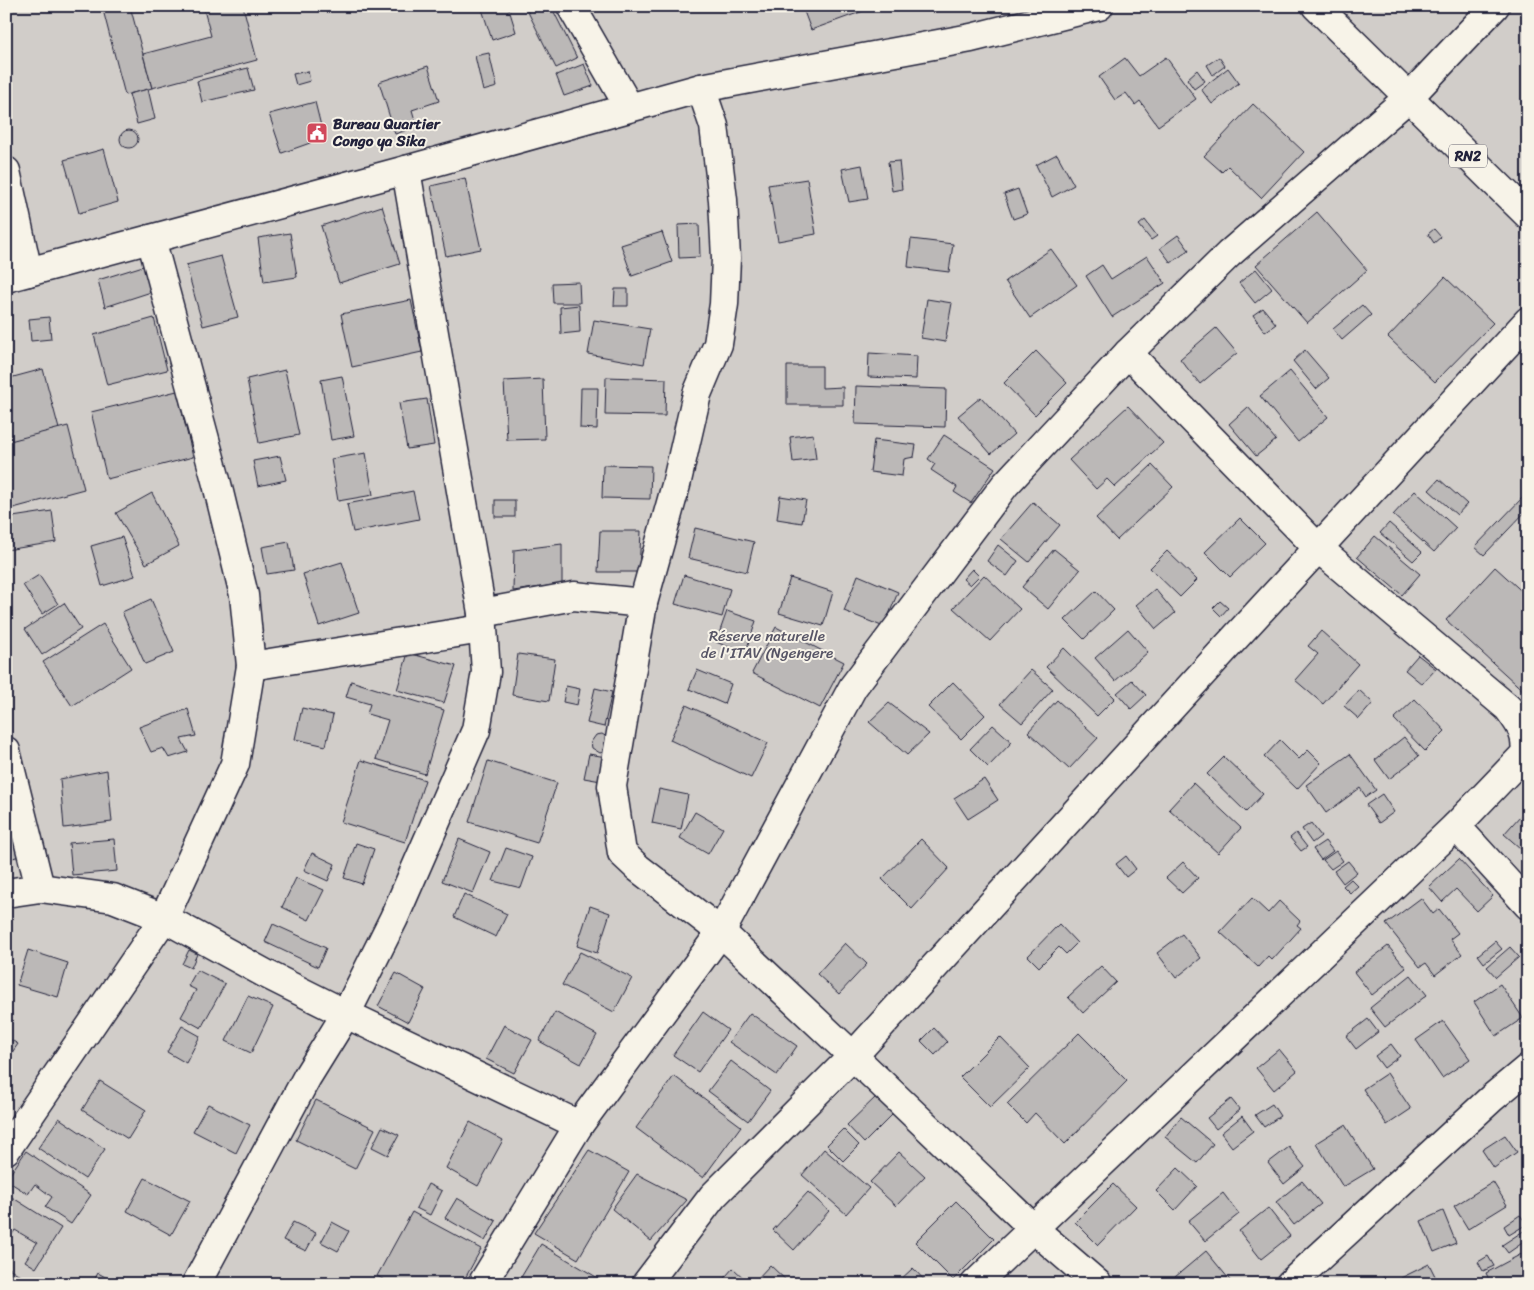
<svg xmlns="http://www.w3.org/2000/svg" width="1534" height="1290" font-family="Sriracha,sans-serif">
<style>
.green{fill:#d1cdc9;stroke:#7a7882}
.building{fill:#bbb8b7;stroke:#22223b}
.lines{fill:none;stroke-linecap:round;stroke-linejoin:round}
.minor-casing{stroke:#22223b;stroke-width:31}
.trunk-casing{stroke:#22223b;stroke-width:31}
.minor{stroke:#f7f3e8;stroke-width:28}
.trunk{stroke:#f7f3e8;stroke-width:28}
.labels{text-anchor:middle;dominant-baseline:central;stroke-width:4;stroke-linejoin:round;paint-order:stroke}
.shield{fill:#f7f3e8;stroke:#62616f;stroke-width:1}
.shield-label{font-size:14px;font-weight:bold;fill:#22223b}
.poi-label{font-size:15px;font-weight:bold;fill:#22223b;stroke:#f7f3e8;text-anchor:start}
.park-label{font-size:15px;fill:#575566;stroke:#f7f3e8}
</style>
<rect width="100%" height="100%" fill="#eeebe1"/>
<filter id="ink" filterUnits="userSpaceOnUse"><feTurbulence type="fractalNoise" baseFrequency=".02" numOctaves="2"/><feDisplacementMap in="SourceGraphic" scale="10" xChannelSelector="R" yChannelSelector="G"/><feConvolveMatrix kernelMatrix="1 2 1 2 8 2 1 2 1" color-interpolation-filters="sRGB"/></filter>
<g filter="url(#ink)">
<rect class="green" x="6" y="6" width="1522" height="1278"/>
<g class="building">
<path d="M102 6H130L152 88 125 95Z"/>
<path d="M203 6H243L257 60 152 88 143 54 211 36Z"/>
<path d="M481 6H508L516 32 492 40Z"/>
<path d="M525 6H551L577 58 556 68Z"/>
<path d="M802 6H877L811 30Z"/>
<path d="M489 53 497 87 483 91 475 56Z"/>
<path d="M1166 57 1196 99 1158 126 1140 101 1135 105 1126 93 1115 100 1099 77 1125 58 1139 76Z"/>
<path d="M1219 57 1225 66 1213 75 1207 65Z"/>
<path d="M584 64 593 86 564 96 556 75Z"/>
<path d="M428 66 439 101 412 110 417 127 395 134 379 82Z"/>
<path d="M248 68 254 90 202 102 197 81Z"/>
<path d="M1228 68 1239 83 1212 104 1201 89Z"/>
<path d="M1197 70 1205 81 1194 89 1187 79Z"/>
<path d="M308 71 310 81 296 85 293 74Z"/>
<path d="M148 89 155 119 137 124 129 94Z"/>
<path d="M315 102 324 138 282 153 269 114Z"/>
<path d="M1253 104 1304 152 1261 198 1228 166 1222 172 1204 156Z"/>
<circle cx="129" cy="139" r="9"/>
<path d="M104 149 118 202 79 213 64 160Z"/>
<path d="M1057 154 1074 185 1052 197 1036 165Z"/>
<path d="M899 161 902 189 892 191 888 162Z"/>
<path d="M862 165 868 199 849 202 842 169Z"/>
<path d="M465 178 481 249 446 256 431 186Z"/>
<path d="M807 179 816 234 778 241 768 185Z"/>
<path d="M1018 189 1027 214 1013 219 1004 194Z"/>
<path d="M382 206 400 264 339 283 321 226Z"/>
<path d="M1317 212 1367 270 1307 323 1256 265Z"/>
<path d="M1145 220 1157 236 1151 240 1139 225Z"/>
<path d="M699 224 700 257 679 258 678 225Z"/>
<path d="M1434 229 1441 237 1434 243 1428 234Z"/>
<path d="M662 232 672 262 632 276 621 245Z"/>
<path d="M290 233 297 277 264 282 258 238Z"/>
<path d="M1178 235 1189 250 1171 263 1160 248Z"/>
<path d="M911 239 953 244 949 272 908 267Z"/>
<path d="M1051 249 1077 285 1030 318 1005 281Z"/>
<path d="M221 256 238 317 203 326 186 265Z"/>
<path d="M1147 256 1165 283 1112 317 1086 276 1102 265 1111 279Z"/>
<path d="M143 266 151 292 105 307 98 280Z"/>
<path d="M1256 269 1272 289 1255 303 1239 283Z"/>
<path d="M1445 277 1493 323 1435 382 1388 337Z"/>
<path d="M579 282 580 303H553L552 283Z"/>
<path d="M615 289H628V306H614Z"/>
<path d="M927 299 952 303 945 342 921 338Z"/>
<path d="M411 300 422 352 352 367 341 314Z"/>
<path d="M579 305 580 332 561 334 560 307Z"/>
<path d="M1362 305 1371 315 1342 340 1333 329Z"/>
<path d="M1263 308 1276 324 1265 332 1253 315Z"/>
<path d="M49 317 51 339 31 341 29 319Z"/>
<path d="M154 318 167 370 107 385 94 335Z"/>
<path d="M594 320 650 329 644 364 588 354Z"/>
<path d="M1216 328 1237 353 1200 384 1180 359Z"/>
<path d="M1305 350 1329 378 1316 389 1293 361Z"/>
<path d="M1036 351 1067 383 1035 415 1004 383Z"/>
<path d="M869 353 917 356 916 379 868 377Z"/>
<path d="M787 366H822V388L843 387V405H787Z"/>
<path d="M43 369 59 429 12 441 6 417V379Z"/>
<path d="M285 370 299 435 259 443 247 379Z"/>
<path d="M1290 371 1328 417 1298 442 1260 396Z"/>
<path d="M342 376 354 436 331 440 321 380Z"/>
<path d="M606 377 666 379 665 416 605 415Z"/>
<path d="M543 379 545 439 507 440 504 381Z"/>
<path d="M856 386 946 389 945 427 855 424Z"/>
<path d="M581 388H598L597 429 580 428Z"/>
<path d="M177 391 193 457 107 479 91 412Z"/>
<path d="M981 397 1014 434 991 454 958 416Z"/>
<path d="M427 399 434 445 407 449 399 403Z"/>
<path d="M1128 406 1163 443 1115 487 1107 479 1096 489 1069 460Z"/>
<path d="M1248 407 1276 440 1256 456 1229 424Z"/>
<path d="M68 426 84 489 6 510V442Z"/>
<path d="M813 434 816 459 793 462 790 437Z"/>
<path d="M944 435 995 468 971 503 954 492 957 487 931 470 935 464 928 459Z"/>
<path d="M874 440 916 445 914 457 904 459 902 476 870 472Z"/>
<path d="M366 453 373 495 338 501 331 459Z"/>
<path d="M280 456 286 480 258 486 253 461Z"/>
<path d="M603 465 651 466 650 499 602 498Z"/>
<path d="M1152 465 1173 487 1117 540 1096 518Z"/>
<path d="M1439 479 1467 504 1457 515 1429 490Z"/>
<path d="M413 491 419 519 353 532 347 504Z"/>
<path d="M1415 491 1456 528 1434 552 1393 515Z"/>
<path d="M152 493 179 546 146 564 116 513Z"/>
<path d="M780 496 806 500 802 523 777 519Z"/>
<path d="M1524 496 1528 500V509L1484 555 1475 547Z"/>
<rect x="495" y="500" width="20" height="17"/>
<path d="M1033 502 1060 525 1029 562 1001 539Z"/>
<path d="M52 511 56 542 6 550V518Z"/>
<path d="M1240 518 1265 543 1230 577 1205 552Z"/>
<path d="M1389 523 1422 552 1413 561 1380 533Z"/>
<path d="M695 528 754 542 747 572 688 558Z"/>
<path d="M600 531H641L639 572H598Z"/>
<path d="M1375 536 1420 574 1402 595 1357 557Z"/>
<path d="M122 537 135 576 102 586 91 546Z"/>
<path d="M289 542 294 570 267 574 262 547Z"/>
<path d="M562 544V584L513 591 514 550Z"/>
<path d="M998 545 1018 561 1007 576 987 561Z"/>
<path d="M1054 549 1080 570 1048 609 1022 587Z"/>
<path d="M1167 551 1197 580 1180 597 1150 568Z"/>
<path d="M342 562 359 613 319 626 303 574Z"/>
<path d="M1495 567 1528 597V695L1446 620Z"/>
<path d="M972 569 979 576 970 585 963 579Z"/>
<path d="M39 575 58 604 42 614 23 585Z"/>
<path d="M684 575 730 589 722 617 675 604Z"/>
<path d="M858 575 898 592 884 627 844 611Z"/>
<path d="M984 575 1020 609 990 641 953 608Z"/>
<path d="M790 578 833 592 823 626 779 613Z"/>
<path d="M1155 589 1175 613 1156 629 1136 605Z"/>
<path d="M1096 591 1114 610 1084 639 1065 620Z"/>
<path d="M151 599 174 652 145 664 122 612Z"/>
<path d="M1220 601 1228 608 1221 616 1213 608Z"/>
<path d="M64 603 81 629 42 655 25 629Z"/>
<path d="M727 611 756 621 745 654 716 642Z"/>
<path d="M103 624 131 668 72 706 43 662Z"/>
<path d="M776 627 844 662 820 708 752 673Z"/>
<path d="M1128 629 1148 652 1115 681 1095 658Z"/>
<path d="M1321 631 1358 664 1323 704 1295 680 1318 654 1308 646Z"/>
<path d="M1064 648 1115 698 1097 716 1046 667Z"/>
<path d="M408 653 456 666 444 703 397 690Z"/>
<path d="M518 654 555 659 549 701 512 695Z"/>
<path d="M1418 655 1436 669 1422 684 1405 670Z"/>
<path d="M697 670 731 684 724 704 689 689Z"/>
<path d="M1031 670 1053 689 1022 723 1000 704Z"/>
<path d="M1132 680 1146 695 1131 709 1117 693Z"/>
<path d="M351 681 444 710 425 774 376 759 388 720 367 714 370 704 346 697Z"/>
<path d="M953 682 985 715 961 739 928 707Z"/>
<path d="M566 686 580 689 577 705 563 702Z"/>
<path d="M595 688 612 692 604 727 587 723Z"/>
<path d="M1359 690 1373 703 1359 719 1344 706Z"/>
<path d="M1415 699 1445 731 1425 751 1394 719Z"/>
<path d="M1057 700 1098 738 1069 769 1028 732Z"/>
<path d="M889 703 929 734 907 755 869 722Z"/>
<path d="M686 705 768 743 751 778 670 740Z"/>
<path d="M302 708 333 715 326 746 295 739Z"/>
<path d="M188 709 196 736 181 739 188 752 169 758 163 748 151 752 139 727Z"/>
<path d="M993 725 1012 742 988 767 970 749Z"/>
<path d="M602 734 607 737V750L600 753 592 748 591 742 596 735Z"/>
<path d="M1404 737 1419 756 1389 779 1375 760Z"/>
<path d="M1280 740 1299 759 1308 750 1321 763 1297 789 1264 757Z"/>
<path d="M589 754 606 757 601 781 584 778Z"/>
<path d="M1350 754 1376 790 1366 797 1360 788 1326 813 1306 785Z"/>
<path d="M1224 757 1263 794 1246 812 1207 774Z"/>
<path d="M361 760 425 780 405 842 341 822Z"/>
<path d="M488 761 557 783 537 843 469 822Z"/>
<path d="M107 770 112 822 64 828 60 779Z"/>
<path d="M984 779 998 800 968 819 954 798Z"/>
<path d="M1193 783 1241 828 1218 853 1169 809Z"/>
<path d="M659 789 688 795 681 829 652 823Z"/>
<path d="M1382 794 1394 812 1379 823 1366 805Z"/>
<path d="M1528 807V855L1504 834Z"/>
<path d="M695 812 723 828 708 854 680 838Z"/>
<path d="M1311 823 1321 836 1312 843 1302 829Z"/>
<path d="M16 831 23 855 6 860V834Z"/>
<path d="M1296 833 1307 847 1301 851 1290 838Z"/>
<path d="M114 839 117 871 72 875 69 843Z"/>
<path d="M459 839 490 852 473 893 442 881Z"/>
<path d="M921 839 949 868 912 909 882 879Z"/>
<path d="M1325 841 1333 851 1321 860 1313 849Z"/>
<path d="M356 843 374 849 362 884 344 878Z"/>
<path d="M506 848 532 857 521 888 493 881Z"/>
<path d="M1336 851 1343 861 1331 869 1323 860Z"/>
<path d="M312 853 335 864 328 881 304 870Z"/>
<path d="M1126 856 1136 869 1126 877 1116 864Z"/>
<path d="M1459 859 1493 896 1477 911 1456 889 1442 902 1429 887Z"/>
<path d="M1348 861 1357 872 1343 883 1334 871Z"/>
<path d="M1183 862 1198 878 1182 893 1166 878Z"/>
<path d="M296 878 324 890 309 920 282 907Z"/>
<path d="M1351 879 1358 886 1350 893 1343 886Z"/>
<path d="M464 894 507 914 496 937 454 917Z"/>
<path d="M1252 898 1268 913 1279 901 1300 921 1297 925 1301 928 1272 960 1268 956 1258 967 1220 932Z"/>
<path d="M1421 898 1433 914 1439 909 1458 933 1450 939 1462 954 1435 975 1426 963 1420 967 1386 924Z"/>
<path d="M590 906 610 913 597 953 577 946Z"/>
<path d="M273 924 326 948 318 967 265 942Z"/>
<path d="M1059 924 1077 943 1066 954 1059 947 1039 967 1028 956Z"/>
<path d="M1182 934 1201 958 1176 978 1157 953Z"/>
<path d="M1495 941 1502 949 1484 963 1478 955Z"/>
<path d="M845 943 867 964 839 994 817 974Z"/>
<path d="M1388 946 1406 968 1372 995 1354 972Z"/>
<path d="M1510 947 1519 957 1496 977 1487 967Z"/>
<path d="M28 950 68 963 58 997 17 985Z"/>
<path d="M189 950 197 954 191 968 182 964Z"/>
<path d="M580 952 632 978 614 1012 562 985Z"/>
<path d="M1101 966 1116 982 1083 1013 1068 997Z"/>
<path d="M197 970 225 984 201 1028 181 1017 196 990 188 986Z"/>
<path d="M396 973 425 989 408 1022 378 1006Z"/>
<path d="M1411 975 1427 995 1385 1027 1370 1008Z"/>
<path d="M1500 984 1523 1018 1496 1036 1474 1002Z"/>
<path d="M248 996 273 1007 251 1053 226 1041Z"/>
<path d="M555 1012 597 1035 581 1064 539 1041Z"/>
<path d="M703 1012 728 1030 698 1072 673 1055Z"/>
<path d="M750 1013 797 1046 777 1075 729 1042Z"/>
<path d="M1368 1019 1378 1032 1356 1049 1346 1036Z"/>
<path d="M1443 1021 1470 1059 1442 1078 1416 1040Z"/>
<path d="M504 1025 532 1040 514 1073 486 1059Z"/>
<path d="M182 1026 200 1036 186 1063 167 1052Z"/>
<path d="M934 1028 947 1042 935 1055 921 1041Z"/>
<path d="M1079 1033 1127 1081 1065 1144 1035 1113 1026 1123 1007 1104Z"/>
<path d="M6 1037 18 1044 6 1061Z"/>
<path d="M1000 1037 1030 1068 990 1107 960 1077Z"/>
<path d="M1391 1044 1400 1056 1384 1068 1375 1056Z"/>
<path d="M1279 1049 1297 1071 1274 1090 1256 1068Z"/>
<path d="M731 1061 770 1091 748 1121 708 1091Z"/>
<path d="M1387 1073 1411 1109 1387 1125 1363 1089Z"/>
<path d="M674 1076 741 1126 703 1178 636 1128Z"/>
<path d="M100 1081 146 1110 128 1139 82 1110Z"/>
<path d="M878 1095 895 1112 864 1143 847 1125Z"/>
<path d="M1231 1099 1240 1110 1216 1129 1207 1118Z"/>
<path d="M316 1100 375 1129 355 1169 296 1140Z"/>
<path d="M208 1104 250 1125 236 1153 193 1131Z"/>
<path d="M1272 1104 1280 1116 1264 1127 1255 1115Z"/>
<path d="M1242 1116 1253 1131 1232 1147 1221 1133Z"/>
<path d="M1181 1117 1213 1144 1197 1163 1165 1137Z"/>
<path d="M59 1118 105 1149 85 1179 38 1148Z"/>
<path d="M470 1122 503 1140 478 1186 446 1168Z"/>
<path d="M1345 1125 1373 1169 1343 1187 1316 1143Z"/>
<path d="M382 1127 399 1135 388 1155 372 1147Z"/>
<path d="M843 1129 859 1145 843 1161 827 1145Z"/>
<path d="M1505 1135 1517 1152 1494 1168 1482 1150Z"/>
<path d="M1289 1147 1305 1167 1284 1184 1268 1163Z"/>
<path d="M824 1149 869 1188 846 1214 802 1175Z"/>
<path d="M589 1150 629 1172 578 1259 534 1233Z"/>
<path d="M26 1151 91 1195 71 1224 45 1207 52 1197 35 1184 28 1194 6 1180Z"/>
<path d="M899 1152 925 1176 896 1206 870 1182Z"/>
<path d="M1178 1168 1197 1186 1175 1210 1156 1191Z"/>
<path d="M637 1174 687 1200 651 1241 612 1209Z"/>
<path d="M145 1178 190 1201 171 1235 127 1211Z"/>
<path d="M1302 1181 1321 1204 1294 1225 1276 1202Z"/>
<path d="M1493 1182 1507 1205 1468 1229 1454 1206Z"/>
<path d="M428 1184 442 1191 430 1215 416 1208Z"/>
<path d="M1113 1184 1136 1206 1098 1245 1075 1222Z"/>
<path d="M808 1192 829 1211 794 1250 773 1230Z"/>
<path d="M1223 1193 1239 1214 1205 1241 1188 1221Z"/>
<path d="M10 1196 61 1228 36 1268 25 1261 37 1243 15 1230 6 1244V1202Z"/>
<path d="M457 1198 496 1221 485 1241 445 1218Z"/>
<path d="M956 1201 994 1239 953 1280 915 1242Z"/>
<path d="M1268 1208 1290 1236 1261 1259 1239 1231Z"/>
<path d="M1443 1211 1456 1243 1434 1252 1421 1221Z"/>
<path d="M412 1212 481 1249 462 1284H392L377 1276Z"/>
<path d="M1520 1215 1527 1224 1509 1235 1504 1226Z"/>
<path d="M293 1222 316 1233 306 1251 283 1240Z"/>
<path d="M332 1222 349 1231 338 1251 321 1242Z"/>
<path d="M1528 1228V1239L1508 1253 1502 1245Z"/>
<path d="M541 1244 608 1284H517Z"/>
<path d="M1206 1251 1233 1284H1181L1175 1277Z"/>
<path d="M1527 1251 1528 1284H1491L1486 1273Z"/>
<path d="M1488 1256 1494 1266 1483 1271 1478 1262Z"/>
<path d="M1429 1264 1437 1280 1430 1284H1404L1401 1278Z"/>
<path d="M770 1265 790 1284H760L756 1280Z"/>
<path d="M6 1266 33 1284H6Z"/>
<path d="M733 1268 750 1284H719Z"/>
<path d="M913 1268 928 1284H901L899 1281Z"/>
<path d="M98 1273 118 1284H92Z"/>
<path d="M1384 1277 1388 1284H1373Z"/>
</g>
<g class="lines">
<g class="minor-casing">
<g id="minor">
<path d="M571 6 629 107"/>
<path d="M701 88 714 126 723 200 726 258 724 304 718 344 697 394 676 485 643 603 612 786 622 853 638 868 721 932 853 1056 1034 1229 1098 1284"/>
<path d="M6 171 28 272"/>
<path d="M6 278 406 170 701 88 971 38 1099 6"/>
<path d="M482 613 574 596 643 603"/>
<path d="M251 666 482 629"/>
<path d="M6 751 40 888"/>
<path d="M1456 826 1528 905"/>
<path d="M6 893 40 888 113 898 164 918 266 974 346 1014 579 1125"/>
<path d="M6 1150 164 918 235 764 251 666 244 595 217 484 151 239"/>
<path d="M196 1284 307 1077 346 1014 394 918 476 730 486 672 482 613 406 170"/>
<path d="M482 1284 579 1125 721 932 853 687 1005 485 1128 353 1229 254 1409 97 1495 6"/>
<path d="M646 1284 713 1196 853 1056 1222 652 1528 321"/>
<path d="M975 1284 1456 826 1525 754C1528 734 1519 723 1508 708L1318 548 1128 353"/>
<path d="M1290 1284 1492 1098 1528 1068"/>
</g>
</g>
<g class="trunk-casing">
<path id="trunk" d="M1316 6 1528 215"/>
</g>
<use href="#minor" class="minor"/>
<use href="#trunk" class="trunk"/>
</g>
</g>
<defs>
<g id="civic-square" transform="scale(1.125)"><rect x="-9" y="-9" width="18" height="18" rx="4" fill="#d1495b" stroke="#f7f3e8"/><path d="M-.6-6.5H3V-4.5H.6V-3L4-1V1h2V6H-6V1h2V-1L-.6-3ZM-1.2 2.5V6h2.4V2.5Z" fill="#fff"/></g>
</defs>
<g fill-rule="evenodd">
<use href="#civic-square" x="317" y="133"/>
</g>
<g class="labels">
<rect class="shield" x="1449" y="144.5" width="38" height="23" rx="4"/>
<g class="shield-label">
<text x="1468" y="156">RN2</text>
</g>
<g class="poi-label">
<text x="333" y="124">Bureau Quartier<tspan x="333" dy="17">Congo ya Sika</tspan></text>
</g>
<g class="park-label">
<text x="767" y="636">Réserve naturelle<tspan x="767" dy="17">de l'ITAV (Ngengere</tspan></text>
</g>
</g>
<rect width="1534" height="1290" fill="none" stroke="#f7f3e8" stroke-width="25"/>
<rect x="12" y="12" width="1509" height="1265" fill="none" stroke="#22223b" stroke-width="2" filter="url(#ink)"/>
</svg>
